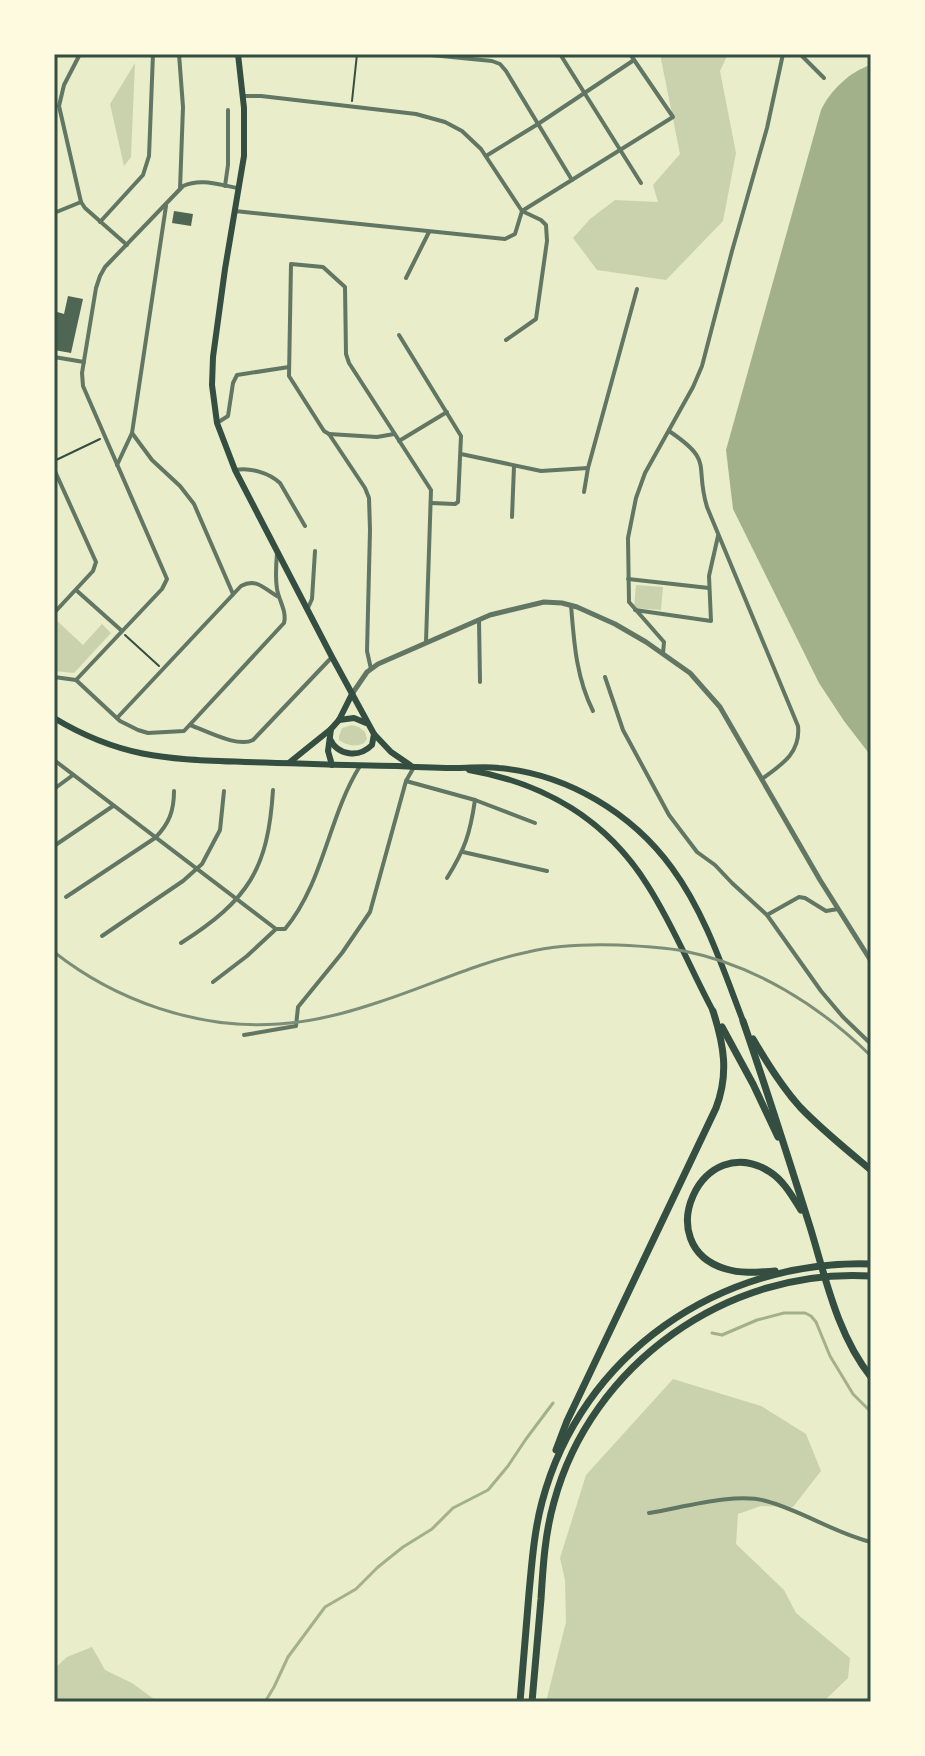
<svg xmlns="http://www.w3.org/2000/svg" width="925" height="1756" font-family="Inter,sans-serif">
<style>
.green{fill:#cad2ad}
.water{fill:#a3b18a}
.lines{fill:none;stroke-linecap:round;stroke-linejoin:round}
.stream{stroke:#a3b18a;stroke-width:3}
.building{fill:#4f6655}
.path{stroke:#344e41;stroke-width:2}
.minor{stroke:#617663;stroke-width:4}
.tertiary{stroke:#617663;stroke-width:5}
.secondary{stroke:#344e41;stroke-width:6}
.primary{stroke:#344e41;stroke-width:6}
.motorway{stroke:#344e41;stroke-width:7}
.rail{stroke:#7c8e77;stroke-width:3}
.neatline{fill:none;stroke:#344e41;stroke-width:3}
</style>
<rect width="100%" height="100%" fill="#e9edc9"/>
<g class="green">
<path d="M660 54H728L720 71 736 153 723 221 666 280 597 270 573 238 590 219 615 200 658 202 653 185 680 154Z"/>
<path d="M135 63 131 157 124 166 110 104Z"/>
<path d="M636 585 663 587 661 610 634 608Z"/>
<path d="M55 619 83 645 102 624 111 633 74 673 54 671Z"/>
<path d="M352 725 359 727 365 732 367 739 364 743C357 747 346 746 339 740V736L342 728Z"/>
<path d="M673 1379 761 1406 806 1434 821 1471 793 1507 761 1506 738 1514 736 1544 784 1590 796 1613 850 1658 848 1678 823 1702H546L566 1622 565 1580 560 1558 586 1475Z"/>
<path d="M92 1647 105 1670 132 1683 158 1702H54V1669L67 1657Z"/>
</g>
<path class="water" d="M871 65V756L844 721 819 683 733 509 726 450 821 110C830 91 850 71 871 65Z"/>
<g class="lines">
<g class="stream">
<path d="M712 1333 722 1335 757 1320 784 1313H805L811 1316 816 1322 830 1356 853 1394 871 1412"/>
<path d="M265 1702 274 1687 288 1657 325 1607 356 1589 378 1567 403 1547 432 1529 453 1508 488 1490 508 1466 526 1439 553 1403"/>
</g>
</g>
<g class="building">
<path d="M174 211 193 214 191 226 172 223Z"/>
<path d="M68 296 83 299 71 353 54 350 55 335 54 311 64 314Z"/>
</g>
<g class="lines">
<g class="path">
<path d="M352 101 357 54"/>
<path d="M54 461 100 439"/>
<path d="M125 635 159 666"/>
</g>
<g class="minor">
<path d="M80 54 64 85 59 106 81 202 85 208 127 245"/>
<path d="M179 54 183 107 180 189"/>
<path d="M421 54 492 61 500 64 506 71 572 180"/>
<path d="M560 54 641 183"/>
<path d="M800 54 824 78"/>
<path d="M243 96H261L416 114 445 122 462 131 481 149 522 211"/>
<path d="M486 156 538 124 634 60"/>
<path d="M225 186 228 165V110"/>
<path d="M235 211 505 239 515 234 522 211"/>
<path d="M522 211 673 117 630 54"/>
<path d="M54 213 81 202"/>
<path d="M100 222 143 175 149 156 153 54"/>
<path d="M406 278 429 232"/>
<path d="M399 335 461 436 458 502 455 504 431 503"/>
<path d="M506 340 536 319 547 241 546 225 541 220 522 211"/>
<path d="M54 357 84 362"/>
<path d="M217 423 228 416 233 383 237 375 289 367"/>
<path d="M669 431C715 462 694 464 707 507L798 726C801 753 781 765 762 779"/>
<path d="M132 433 152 460 180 486 194 504 233 594"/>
<path d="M329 434 377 437 394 434"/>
<path d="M399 441 447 412"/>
<path d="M461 454 541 471 588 468"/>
<path d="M117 465 132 433 166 206"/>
<path d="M54 469 96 562 93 571 54 613"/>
<path d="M235 470C250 467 269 473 280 483L305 526"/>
<path d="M584 492 588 468 637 289"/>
<path d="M512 517 514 466"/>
<path d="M628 579 709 588"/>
<path d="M76 590 122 631"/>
<path d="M571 605C574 642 576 677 593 711"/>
<path d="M307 610 312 599 315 551"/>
<path d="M635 610 711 621 709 576 718 536"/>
<path d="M479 620 480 682"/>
<path d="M663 653 664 642 629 602 628 538 636 498 645 473 693 387 702 366 732 251 767 128 783 54"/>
<path d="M371 669 367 651 370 530 369 498 365 488 329 434 324 431 289 376 291 264 323 267 345 287 346 354 349 363 431 490 426 642"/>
<path d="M54 677 76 680 120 721 138 730 148 733 184 731 284 623C287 611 279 601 277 589 275 577 276 565 277 553"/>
<path d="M605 677 623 730 669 815 697 852 715 865 732 883 767 915 821 991 843 1017 871 1044"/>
<path d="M76 680 162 589 167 579 83 386 82 373 96 288 100 276 105 267 183 186C201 178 219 185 238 188"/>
<path d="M117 718 241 586C257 577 265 590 279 597"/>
<path d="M190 725C207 731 238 748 253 740L332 657"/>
<path d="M54 760 276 929"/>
<path d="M406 781 475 800 535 823"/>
<path d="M54 789 73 775"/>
<path d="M54 846 113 806"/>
<path d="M463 852 547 871"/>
<path d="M447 878C465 849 470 834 475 800"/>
<path d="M66 897 155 838C169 824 174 811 174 791"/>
<path d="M767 915 799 897 805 898 826 911 838 909"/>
<path d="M102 936 183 881 202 864 220 830 224 791"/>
<path d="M181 943C248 900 268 870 273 790"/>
<path d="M213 982 247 956 276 929H285C324 882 328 817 360 766"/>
<path d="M244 1035 296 1026 298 1007 342 953 370 912 406 781 414 767"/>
<path d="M649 1513C681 1508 736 1492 766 1501 803 1511 834 1533 871 1542"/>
</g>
<path class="tertiary" d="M352 694 367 672 378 664 490 615 544 602 562 603 577 607 615 624 646 642 690 673 720 707 820 880 871 961"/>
<g class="secondary">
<path d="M238 54 244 108V156L225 269 213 357 212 385 217 423 235 470 332 657 374 734 372 745C359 758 338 756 330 739"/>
<path d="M339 720 354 718 366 723"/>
<path d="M332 765 328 751 331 729 339 720 352 694"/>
</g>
<g class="primary">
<path d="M54 718C122 759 169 759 245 762 296 763 346 766 397 766 417 767 437 768 457 768 471 768 485 766 499 768 567 774 632 813 672 868 705 913 723 969 743 1021"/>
<path d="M374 734 391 752 410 765"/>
<path d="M290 762 331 729"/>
<path d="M469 770C544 783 607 820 648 886 673 925 691 970 713 1011"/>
</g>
<g class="motorway">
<path d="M743 1021C767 1090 789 1160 811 1230 826 1280 838 1336 871 1377"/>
<path d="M722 1027 753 1084 778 1137"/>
<path d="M753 1039C767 1063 781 1086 800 1107 822 1130 847 1150 871 1170"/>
<path d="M775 1271C759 1272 742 1274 726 1269 648 1246 702 1128 770 1172 784 1181 792 1196 801 1210"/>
<path d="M556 1450 567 1421 716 1108C729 1074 724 1045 713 1011"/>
<path d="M520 1702C523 1666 526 1629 529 1593 532 1562 534 1532 542 1502 581 1354 720 1259 871 1264"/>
<path d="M532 1702C535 1668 538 1633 541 1599 543 1566 545 1533 554 1502 591 1364 728 1267 871 1276"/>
</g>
<path class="rail" d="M54 952C116 1001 199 1030 279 1024 311 1022 343 1014 373 1004 425 988 475 963 528 952 557 945 587 944 618 945 640 946 662 947 684 951 755 965 820 1006 871 1056"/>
</g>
<rect width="925" height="1756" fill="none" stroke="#fefae0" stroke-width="112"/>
<rect x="56" y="56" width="813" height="1644" class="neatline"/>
</svg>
